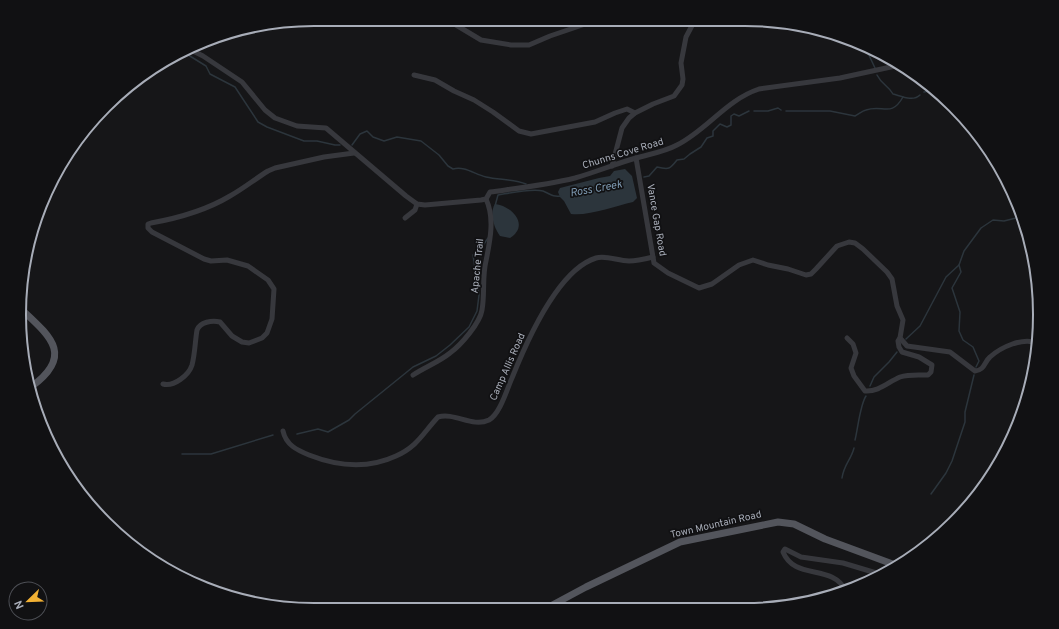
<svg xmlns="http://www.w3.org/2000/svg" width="1059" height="629" font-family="Overpass,sans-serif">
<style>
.water{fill:#2c353c}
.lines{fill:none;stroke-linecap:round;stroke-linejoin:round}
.stream{stroke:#2c353c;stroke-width:1.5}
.minor{stroke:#37383d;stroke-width:5}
.major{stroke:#53555c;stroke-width:7}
.labels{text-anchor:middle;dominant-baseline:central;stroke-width:3.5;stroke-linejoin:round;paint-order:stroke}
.street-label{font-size:10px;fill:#a8adb8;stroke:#111113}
.water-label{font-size:11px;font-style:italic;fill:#7f9bb3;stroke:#111113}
.rim{fill:none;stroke:#a8adb8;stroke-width:2}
</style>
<rect width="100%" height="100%" fill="#161618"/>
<g class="water">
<path d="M625 169 632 176 637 198 633 202C615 206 590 216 571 214L564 201 560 197 558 192 560 188 599 178 610 176 614 171Z"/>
<path d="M495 204C512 206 530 225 510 238L500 236C494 228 489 213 495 204Z"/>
</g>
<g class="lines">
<g class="stream">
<path d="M858 44 867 51 875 68"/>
<path d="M185 53 206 66 210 74 235 87 258 122 267 127 304 141H317L335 145H340"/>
<path d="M877 75C882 85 888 85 893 94 901 96 913 102 920 95"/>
<path d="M924 92 935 90"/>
<path d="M754 111H768L778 108 781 110"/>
<path d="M786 111H830L855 116C859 114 862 111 866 110 883 104 891 118 903 97"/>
<path d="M352 145 360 134 367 131 373 137 384 141 397 137 421 141 439 155 448 166 453 169C465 166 474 174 486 177 499 180 514 179 526 184"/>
<path d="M644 177 649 176 657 167C669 170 670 169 677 160L684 159 690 154 701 147 707 138 713 136V131L720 124 727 127 731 125V116L734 114 739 116 749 111"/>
<path d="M495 206 498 195C510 193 532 188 543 191 551 194 551 197 561 196"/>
<path d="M959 265 961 272 952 288 960 312 959 331 963 340 973 347 979 361 976 367"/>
<path d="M906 339 920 326 946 277 959 265 964 251 981 228 993 220 1004 221 1020 217 1022 215"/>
<path d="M870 386 874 377 889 362 897 352"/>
<path d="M297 434 318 429 328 432 349 420 355 414 413 367 436 356 450 345 469 327 477 311 479 295 473 255 482 247 488 238"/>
<path d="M855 440C858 428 860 405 866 396"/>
<path d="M182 454H211L273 435"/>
<path d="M842 478C844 464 851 460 854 448"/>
<path d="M931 494 946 473 952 461 965 422V412L974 375"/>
</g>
<g class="minor">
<path d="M446 19 481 40 511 45H529L550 36 600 19"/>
<path d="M191 50 203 56 242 82 265 110 275 118 297 126 326 128 406 196 417 204 425 205 481 200 486 199 490 192C519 188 547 185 575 178 596 172 615 164 636 158 650 154 664 152 677 145 707 130 726 100 759 89L840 78 900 65"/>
<path d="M414 75 435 80 454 91 474 100 493 112 519 131 531 134 595 122 615 113 627 109 635 113"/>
<path d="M636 158 654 263 668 273 699 288 712 284 739 265 753 260 768 265 788 269 806 275 811 274 816 269 837 246 849 242 855 243 863 249 887 272 892 279 897 306 903 320 900 338 907 346 950 352 975 371C985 370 984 362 990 357 1001 347 1023 337 1037 343"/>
<path d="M612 166 622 128 629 118 635 113 653 104 674 96 682 85 683 79 681 63 686 37 695 20"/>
<path d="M405 218 415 210 417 204"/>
<path d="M847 338 853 344 856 353 851 368 854 376 865 391C879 392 888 382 900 377 909 374 918 375 928 375L931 372 932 365 919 357 902 352 899 347 898 341 900 338"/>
<path d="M413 375C425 367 439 362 450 353 461 345 480 323 482 310 485 294 482 277 486 261 490 241 495 218 486 199"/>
<path d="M163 384C174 387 189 375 192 365 195 354 195 342 197 330 200 322 212 320 220 322L232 336 242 342 249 343 262 338 267 333 272 319 274 289 268 280 248 266 227 260 211 261 204 259 152 232 148 228V224L151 223C179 218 205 211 230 196 243 189 255 179 268 171L275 168 324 157 354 153"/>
<path d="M283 431C286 445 297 450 309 455 337 466 368 469 396 456 418 446 423 433 438 417 455 412 472 428 489 420 500 414 507 389 512 378 526 343 557 270 596 258 606 255 618 261 629 261 637 261 645 259 653 257"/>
<path d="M846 591C832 563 795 581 783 552L785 549 801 557 843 563 883 575"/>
</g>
<g class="major">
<path d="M20 308C50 336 75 355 31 387"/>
<path d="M545 609 586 587 680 542 778 522 794 524 825 539 898 566"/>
</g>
</g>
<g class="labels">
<g class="street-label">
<text transform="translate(623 154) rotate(-17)">Chunns Cove Road</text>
<text transform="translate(656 220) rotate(80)">Vance Gap Road</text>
<text transform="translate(478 266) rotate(-84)">Apache Trail</text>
<text transform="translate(508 367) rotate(-66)">Camp Allis Road</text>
<text transform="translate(716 525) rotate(-13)">Town Mountain Road</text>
</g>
<g class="water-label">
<text transform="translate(596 189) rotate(-10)">Ross Creek</text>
</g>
</g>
<path d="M0 0H1059V629H0ZM314 26H745A288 288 0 0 1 1033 314V315A288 288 0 0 1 745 603H314A288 288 0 0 1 26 315V314A288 288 0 0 1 314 26Z" fill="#111113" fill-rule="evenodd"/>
<path class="rim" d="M314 26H745A288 288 0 0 1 1033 314V315A288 288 0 0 1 745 603H314A288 288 0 0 1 26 315V314A288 288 0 0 1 314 26Z"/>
<g transform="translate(28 601) rotate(247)"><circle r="19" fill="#111113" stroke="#4d4f55"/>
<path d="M0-3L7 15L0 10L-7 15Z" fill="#f2b134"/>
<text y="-6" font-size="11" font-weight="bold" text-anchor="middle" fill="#a8adb8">N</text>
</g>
</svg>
